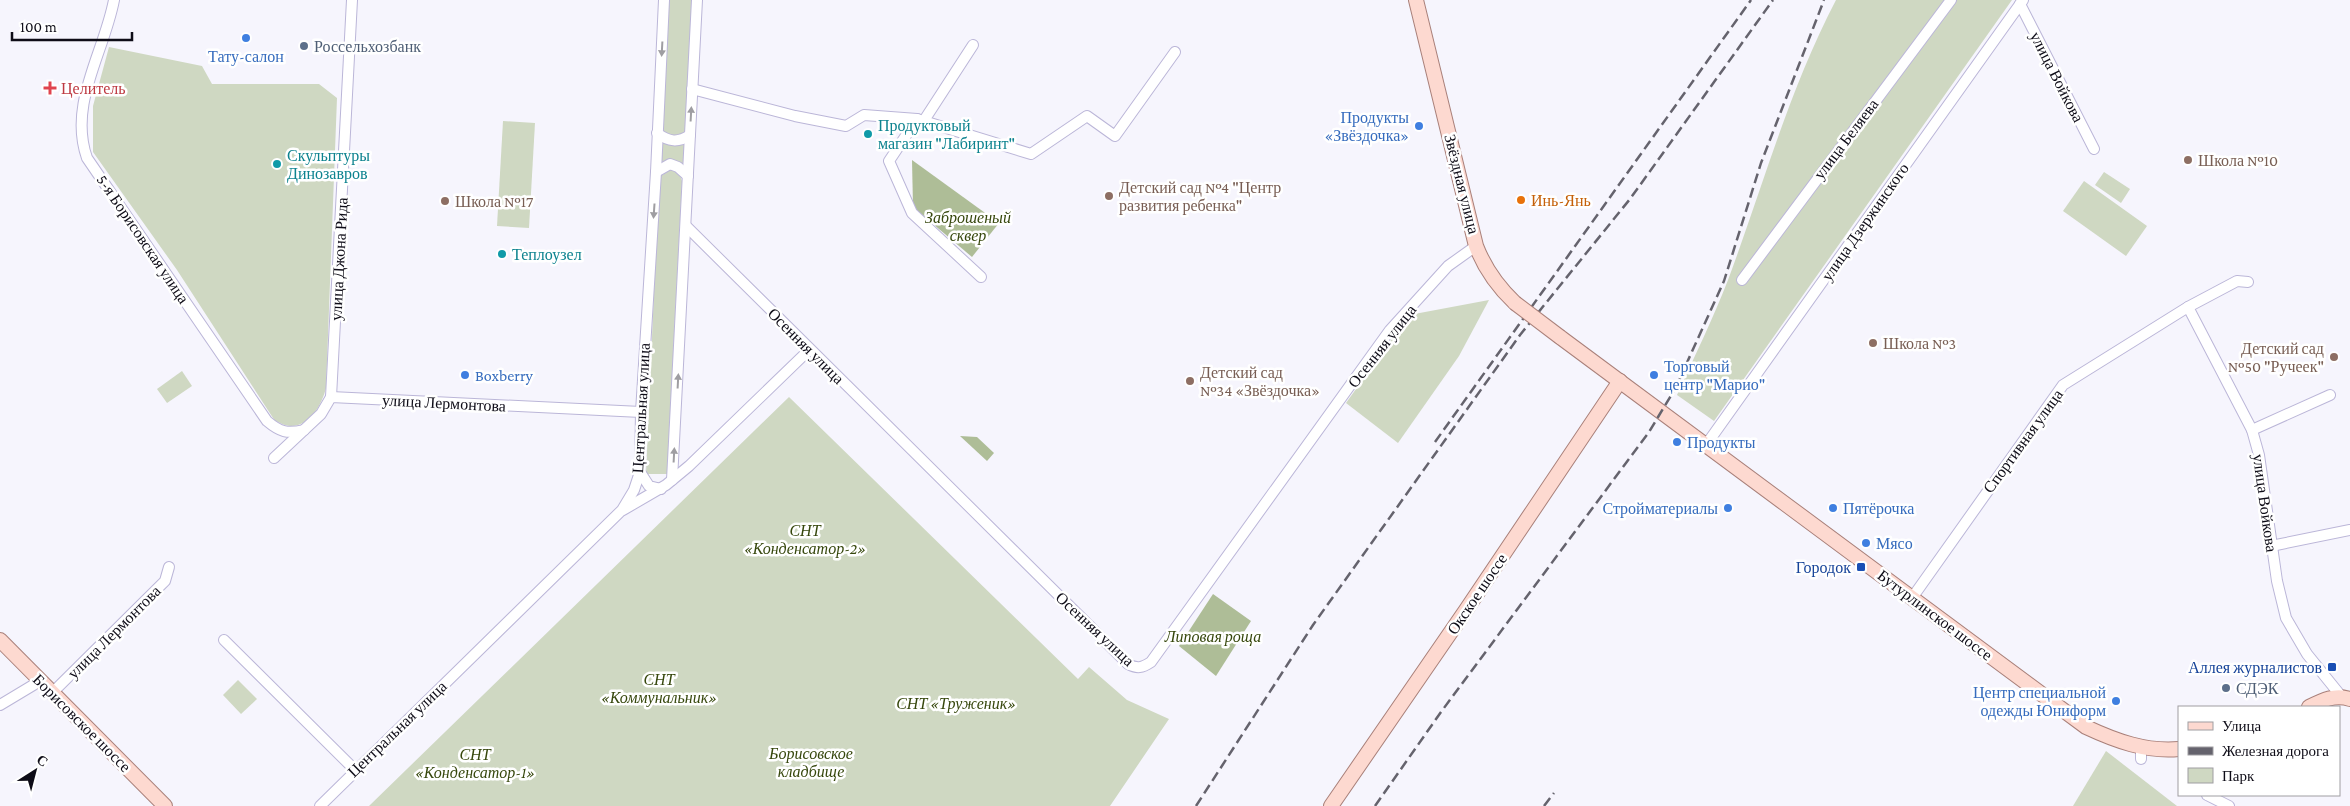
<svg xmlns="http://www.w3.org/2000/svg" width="2350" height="806" font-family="'Crimson Pro',serif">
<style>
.green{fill:#cfd8c2}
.forest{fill:#aebd97}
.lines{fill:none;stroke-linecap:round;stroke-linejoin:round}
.minor-casing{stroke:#bbb6d8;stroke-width:12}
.major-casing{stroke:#a9807a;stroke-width:16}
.minor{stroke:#fff;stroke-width:10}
.major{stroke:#fdd9d0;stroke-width:14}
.rail{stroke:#65636d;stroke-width:2.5;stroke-dasharray:10 5;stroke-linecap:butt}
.major-bridge-casing{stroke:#a9807a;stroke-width:16;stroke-linecap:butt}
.major-bridge{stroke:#fdd9d0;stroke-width:14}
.oneway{fill:#9f9ea2}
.shop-dot{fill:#3f7fe0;stroke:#fff;stroke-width:2}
.service-dot{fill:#5c6f8a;stroke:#fff;stroke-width:2}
.health-dot{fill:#e0444e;stroke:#fff;stroke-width:2}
.culture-dot{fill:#0f9aa8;stroke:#fff;stroke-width:2}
.education-dot{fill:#8d6e63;stroke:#fff;stroke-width:2}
.food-dot{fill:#e8710a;stroke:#fff;stroke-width:2}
.transit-dot{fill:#1a4fb4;stroke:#fff;stroke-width:2}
.labels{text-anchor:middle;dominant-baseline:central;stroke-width:5;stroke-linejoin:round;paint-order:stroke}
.service-label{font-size:16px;fill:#4e5e75;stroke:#fff;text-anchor:start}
.shop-label{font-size:16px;fill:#366cbe;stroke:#fff;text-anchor:start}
.street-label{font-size:16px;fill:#0e0c17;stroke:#fff}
.health-label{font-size:16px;fill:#be3a42;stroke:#fff;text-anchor:start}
.culture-label{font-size:16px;fill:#0d838f;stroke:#fff;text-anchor:start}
.education-label{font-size:16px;fill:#785e54;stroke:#fff;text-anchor:start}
.food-label{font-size:16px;fill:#c56008;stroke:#fff;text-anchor:start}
.park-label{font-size:16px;font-style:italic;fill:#36470c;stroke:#fff}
.transit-label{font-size:16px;fill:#164399;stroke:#fff;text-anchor:end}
</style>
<rect width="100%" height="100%" fill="#f6f5fd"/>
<g class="green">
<path d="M668 0H693L687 128 683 134 674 136 665 133 662 126Z"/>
<path d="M1836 0H2012L1714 421 1677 395C1694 357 1713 319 1728 280 1763 186 1789 90 1836 0Z"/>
<path d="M109 47 202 66 212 84H319L337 98 326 388C322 404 310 427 290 426 285 426 279 422 275 421L177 270 93 152V106Z"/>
<path d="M503 121 535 123 529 228 497 226Z"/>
<path d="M661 140 686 141 683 166 665 161 660 164Z"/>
<path d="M672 169 679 172 682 181 667 474H646L659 177Z"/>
<path d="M2104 172 2130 189 2121 203 2095 185Z"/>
<path d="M2084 181 2147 226 2126 256 2063 211Z"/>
<path d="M1489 300 1459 356 1398 443 1346 403 1409 315Z"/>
<path d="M182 371 192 386 167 403 157 389Z"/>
<path d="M789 397 1078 679 1089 667 1127 700 1169 719 1110 806H369Z"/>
<path d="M238 680 257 699 241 714 223 695Z"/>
<path d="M2106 751 2177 806H2073Z"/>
</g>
<g class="forest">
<path d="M912 160 999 223 972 257 913 207Z"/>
<path d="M960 436 977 437 994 453 987 461Z"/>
<path d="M1213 594 1251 621 1216 676 1179 646Z"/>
</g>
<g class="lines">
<g class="minor-casing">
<g id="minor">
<path d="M114 0C104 53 68 104 87 158L267 421C280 432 287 434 304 430"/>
<path d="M2020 4 2094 149"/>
<path d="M692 89 795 116 846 126 864 115 917 119 889 161 912 213 981 277"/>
<path d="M917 119 1031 154 1087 116 1115 136 1175 52"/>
<path d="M923 122 973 45"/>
<path d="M657 133C669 142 678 143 690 135"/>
<path d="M656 172 670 164 678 167 688 176"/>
<path d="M686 226 1128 664C1137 669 1142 668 1151 662L1390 330 1448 266 1476 246"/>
<path d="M1742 280 1951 0"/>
<path d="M2188 307 2252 430 2259 455 2277 581 2286 618 2307 654 2341 696"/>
<path d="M331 397 352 0"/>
<path d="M2252 430 2330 395"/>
<path d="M1706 445 2023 0"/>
<path d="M274 458 321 414 331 397 641 412"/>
<path d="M640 472 649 486 661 489"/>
<path d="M672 480 697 0"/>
<path d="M623 510 666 485 689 466 809 350"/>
<path d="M2271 546 2350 530"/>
<path d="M1912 598 2063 385 2188 307 2237 281 2248 282"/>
<path d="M224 640 355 770"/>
<path d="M52 693 165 581 169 567"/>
<path d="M0 705 40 681"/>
<path d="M2141 759V747"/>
<path d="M2207 795 2229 806"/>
<path d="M320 806 622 510 634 490 640 472 641 412 656 172 664 0"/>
</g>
</g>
<g class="major-casing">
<g id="major">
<path d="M1416 0 1476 246C1485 269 1497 286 1515 303"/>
<path d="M1560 337 2086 727C2116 741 2146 752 2179 749"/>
<path d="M0 640 165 806"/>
<path d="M2309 707C2323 700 2335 694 2350 699"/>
<path d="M1331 806 1466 610 1620 381"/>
</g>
</g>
<use href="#minor" class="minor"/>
<use href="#major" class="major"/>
<g class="rail">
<path d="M1435 442 1751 0"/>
<path d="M1196 806 1313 625 1520 335 1630 199 1773 0"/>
<path d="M1375 806 1441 712 1649 432 1675 389 1724 281 1761 163 1824 0"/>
<path d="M1544 806 1554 793"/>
</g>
<g class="major-bridge-casing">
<path id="major-bridge" d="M1515 303 1560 337"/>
</g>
<use href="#major-bridge" class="major-bridge"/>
</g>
<defs><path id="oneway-solid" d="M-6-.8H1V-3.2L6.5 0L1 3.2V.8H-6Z" transform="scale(1.25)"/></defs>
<g class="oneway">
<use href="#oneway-solid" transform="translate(662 49) rotate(93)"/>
<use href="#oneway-solid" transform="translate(691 114) rotate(-87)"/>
<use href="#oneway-solid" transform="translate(654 211) rotate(94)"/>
<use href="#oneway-solid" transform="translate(678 381) rotate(-87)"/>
<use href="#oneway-solid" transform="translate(674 455) rotate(-87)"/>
</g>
<g class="shop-dot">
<circle cx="246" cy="38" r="5"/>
<circle cx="1419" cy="126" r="5"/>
<circle cx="465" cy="375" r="5"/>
<circle cx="1654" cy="375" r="5"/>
<circle cx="1677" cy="442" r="5"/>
<circle cx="1728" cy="508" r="5"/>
<circle cx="1833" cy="508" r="5"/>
<circle cx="1866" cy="543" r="5"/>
<circle cx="2116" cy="701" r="5"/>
</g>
<g class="service-dot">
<circle cx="304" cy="46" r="5"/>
<circle cx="2226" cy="688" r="5"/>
</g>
<path class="health-dot" d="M47.5 80.5h5v5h5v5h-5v5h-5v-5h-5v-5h5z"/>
<g class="culture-dot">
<circle cx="868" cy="134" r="5"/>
<circle cx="277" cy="164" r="5"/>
<circle cx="502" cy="254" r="5"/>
</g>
<g class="education-dot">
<circle cx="2188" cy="160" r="5"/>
<circle cx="1109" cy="196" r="5"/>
<circle cx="445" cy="201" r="5"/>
<circle cx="1873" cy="343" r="5"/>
<circle cx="2334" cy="357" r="5"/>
<circle cx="1190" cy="381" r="5"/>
</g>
<circle class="food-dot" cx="1521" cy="200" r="5"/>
<g class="transit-dot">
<rect x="1856" y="562" width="10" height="10" rx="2.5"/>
<rect x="2327" y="662" width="10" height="10" rx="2.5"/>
</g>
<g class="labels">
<g class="service-label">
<text x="314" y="46">Россельхозбанк</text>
<text x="2236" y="688">СДЭК</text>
</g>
<g class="shop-label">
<text x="246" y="56" text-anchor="middle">Тату-салон</text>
<text x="1409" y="117" text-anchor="end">Продукты<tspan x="1409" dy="18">«Звёздочка»</tspan></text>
<text x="1664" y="366">Торговый<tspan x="1664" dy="18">центр "Марио"</tspan></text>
<text x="475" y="375">Boxberry</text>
<text x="1687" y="442">Продукты</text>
<text x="1718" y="508" text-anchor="end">Стройматериалы</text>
<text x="1843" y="508">Пятёрочка</text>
<text x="1876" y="543">Мясо</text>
<text x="2106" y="692" text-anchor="end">Центр специальной<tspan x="2106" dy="18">одежды Юниформ</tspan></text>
</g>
<g class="street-label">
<text transform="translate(2057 77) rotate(63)">улица Войкова</text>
<text transform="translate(1846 139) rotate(-53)">улица Беляева</text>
<text transform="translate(1462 184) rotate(76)">Звёздная улица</text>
<text transform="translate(1865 222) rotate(-55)">улица Дзержинского</text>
<text transform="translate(143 239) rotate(56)">5-я Борисовская улица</text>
<text transform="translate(339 259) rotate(-87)">улица Джона Рида</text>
<text transform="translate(806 346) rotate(45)">Осенняя улица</text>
<text transform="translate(1382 346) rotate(-52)">Осенняя улица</text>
<text transform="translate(444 403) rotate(3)">улица Лермонтова</text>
<text transform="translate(641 408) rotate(-87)">Центральная улица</text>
<text transform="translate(2023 441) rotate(-54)">Спортивная улица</text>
<text transform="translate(2265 503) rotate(82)">улица Войкова</text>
<text transform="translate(1477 594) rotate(-56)">Окское шоссе</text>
<text transform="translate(1935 615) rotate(37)">Бутурлинское шоссе</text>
<text transform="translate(1095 629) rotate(43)">Осенняя улица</text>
<text transform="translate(114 632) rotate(-45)">улица Лермонтова</text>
<text transform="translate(82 723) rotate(45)">Борисовское шоссе</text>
<text transform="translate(397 729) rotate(-44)">Центральная улица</text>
</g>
<g class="health-label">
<text x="61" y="88">Целитель</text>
</g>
<g class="culture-label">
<text x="878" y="125">Продуктовый<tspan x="878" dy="18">магазин "Лабиринт"</tspan></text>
<text x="287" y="155">Скульптуры<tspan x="287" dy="18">Динозавров</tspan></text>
<text x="512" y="254">Теплоузел</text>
</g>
<g class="education-label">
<text x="2198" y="160">Школа №10</text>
<text x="1119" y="187">Детский сад №4 "Центр<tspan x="1119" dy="18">развития ребенка"</tspan></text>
<text x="455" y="201">Школа №17</text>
<text x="1883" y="343">Школа №3</text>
<text x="2324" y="348" text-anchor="end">Детский сад<tspan x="2324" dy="18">№50 "Ручеек"</tspan></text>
<text x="1200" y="372">Детский сад<tspan x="1200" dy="18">№34 «Звёздочка»</tspan></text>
</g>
<g class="food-label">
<text x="1531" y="200">Инь-Янь</text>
</g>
<g class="park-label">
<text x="968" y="217">Заброшеный<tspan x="968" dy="18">сквер</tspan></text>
<text x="805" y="530">СНТ<tspan x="805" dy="18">«Конденсатор-2»</tspan></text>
<text x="1213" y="636">Липовая роща</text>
<text x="659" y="679">СНТ<tspan x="659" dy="18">«Коммунальник»</tspan></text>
<text x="956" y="703">СНТ «Труженик»</text>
<text x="811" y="753">Борисовское<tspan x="811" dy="18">кладбище</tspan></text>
<text x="475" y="754">СНТ<tspan x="475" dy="18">«Конденсатор-1»</tspan></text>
</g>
<g class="transit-label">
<text x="1851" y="567">Городок</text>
<text x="2322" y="667">Аллея журналистов</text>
</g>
</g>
<rect x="2178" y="706" width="162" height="90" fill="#ffffff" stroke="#9f9ea2"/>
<rect x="2188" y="722" width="25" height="8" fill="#fdd9d0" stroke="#9f9ea2"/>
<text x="2222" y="731" font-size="15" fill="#0e0c17">Улица</text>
<rect x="2188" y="747" width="25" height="8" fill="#65636d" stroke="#9f9ea2"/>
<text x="2222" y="756" font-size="15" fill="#0e0c17">Железная дорога</text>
<rect x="2188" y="768" width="25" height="15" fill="#cfd8c2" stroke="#9f9ea2"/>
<text x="2222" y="781" font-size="15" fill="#0e0c17">Парк</text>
<g transform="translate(35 771) rotate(36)" stroke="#ffffff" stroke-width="4" paint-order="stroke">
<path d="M0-4L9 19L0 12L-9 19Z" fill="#0e0c17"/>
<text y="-8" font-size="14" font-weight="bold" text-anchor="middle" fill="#0e0c17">С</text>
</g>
<path d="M12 32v8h120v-8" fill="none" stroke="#0e0c17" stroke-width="2.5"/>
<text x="20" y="32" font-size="15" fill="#0e0c17" stroke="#ffffff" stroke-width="4" paint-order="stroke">100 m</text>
</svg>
